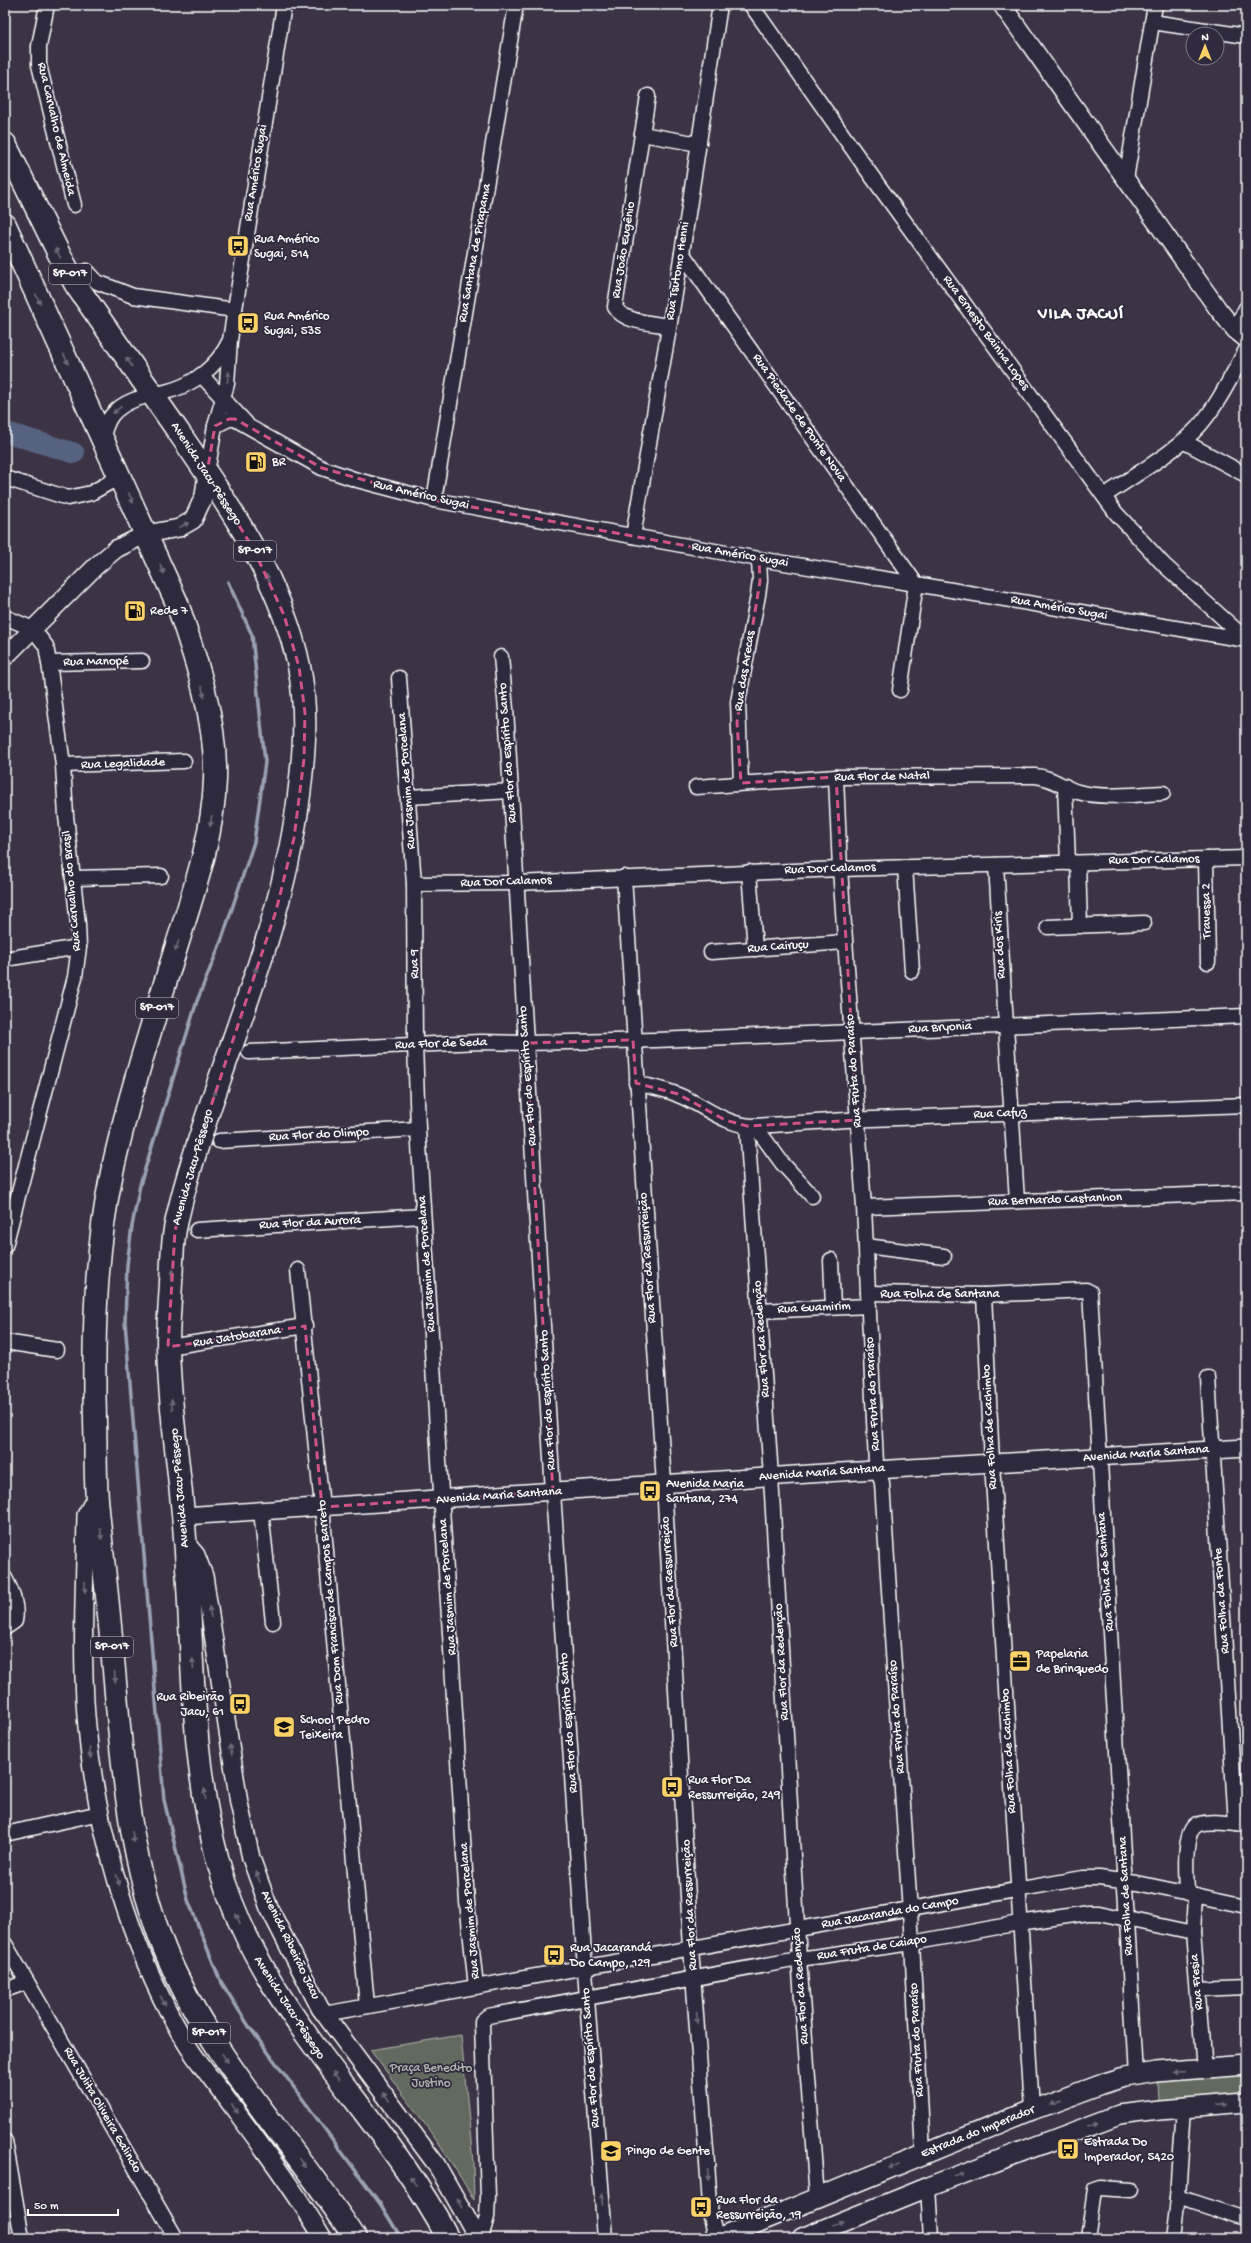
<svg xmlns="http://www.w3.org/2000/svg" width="1251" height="2243" font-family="'Gochi Hand',sans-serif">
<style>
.green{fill:#626b5f;stroke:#b0b5af}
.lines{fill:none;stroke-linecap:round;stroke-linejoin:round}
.stream{stroke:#9aa2b3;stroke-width:3.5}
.river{stroke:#576480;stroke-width:21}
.minor-casing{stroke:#fff;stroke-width:17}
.tertiary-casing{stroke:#fff;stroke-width:20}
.secondary-casing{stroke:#fff;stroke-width:22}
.trunk-casing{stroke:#fff;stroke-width:25}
.minor{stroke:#2f2a3d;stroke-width:14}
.tertiary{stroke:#2f2a3d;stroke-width:17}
.secondary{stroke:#2f2a3d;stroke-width:19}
.trunk{stroke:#2f2a3d;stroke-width:22}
.oneway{fill:#6d6a77}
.marked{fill:none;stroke:#d15284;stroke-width:3;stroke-dasharray:8 5;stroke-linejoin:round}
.labels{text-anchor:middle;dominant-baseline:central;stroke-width:3.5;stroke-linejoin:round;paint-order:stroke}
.shield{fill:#2f2a3d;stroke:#c1bfc5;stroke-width:1}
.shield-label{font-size:12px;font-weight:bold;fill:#fff}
.street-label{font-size:13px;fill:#fff;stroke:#2f2a3d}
.poi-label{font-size:13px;fill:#fff;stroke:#2f2a3d;text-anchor:start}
.park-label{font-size:13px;fill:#b0b5af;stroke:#2f2a3d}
.district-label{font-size:17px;font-weight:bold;letter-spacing:1px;fill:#fff;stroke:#2f2a3d}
</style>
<rect width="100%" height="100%" fill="#3c3344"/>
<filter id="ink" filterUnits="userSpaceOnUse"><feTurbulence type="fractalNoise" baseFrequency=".025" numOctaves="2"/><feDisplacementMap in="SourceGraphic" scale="8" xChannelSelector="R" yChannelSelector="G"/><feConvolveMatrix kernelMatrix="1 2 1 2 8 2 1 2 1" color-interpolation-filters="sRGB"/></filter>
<g filter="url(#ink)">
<g class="green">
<path d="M461 2035 473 2163 474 2200C444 2147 406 2098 370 2050Z"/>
<path d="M1246 2075V2094L1158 2100 1157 2082Z"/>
</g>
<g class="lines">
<path class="stream" d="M228 582 252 635 265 762 254 842 222 939 197 1001 140 1185 132 1226 127 1265 125 1322 164 1800 188 1900 220 1980 250 2028 381 2205 401 2238"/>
<path class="river" d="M5 432 74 453"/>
<g class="minor-casing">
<g id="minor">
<path d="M47 5 39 46V65L74 205"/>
<path d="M751 5 873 178 1116 513 1164 565 1246 639"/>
<path d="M1152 22 1246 36"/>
<path d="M648 96 615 307C624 323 653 323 669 326"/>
<path d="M642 134 699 144"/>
<path d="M1126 179 1155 5"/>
<path d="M682 253 916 584 900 690"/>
<path d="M73 279 87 271 97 282 133 296 235 310"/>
<path d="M1235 330 1246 308"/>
<path d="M201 375 246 423"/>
<path d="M215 426 229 419H235L322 468 357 480 434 500 759 559 916 584 1246 640"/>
<path d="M102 437C105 430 107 421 112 415 125 399 147 396 165 392 192 386 217 367 229 342"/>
<path d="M1183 441 1246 475"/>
<path d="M207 473 215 426 227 384 230 340 284 5"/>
<path d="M5 478 68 498 91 493 121 476"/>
<path d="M1104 496C1134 475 1176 452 1200 425 1219 403 1232 375 1246 350"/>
<path d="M434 500 516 5"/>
<path d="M633 536 682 253 720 5"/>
<path d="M5 617 33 629 46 646 49 663 63 765 66 816 78 924 79 947 75 977 5 1246"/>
<path d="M501 657 506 709 553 1492 587 1999 605 2238"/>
<path d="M49 663 142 661"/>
<path d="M399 678 414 884 415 1044 418 1129 467 1902 476 1987"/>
<path d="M63 765 184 761"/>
<path d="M836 777 840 869 864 1207 876 1463 882 1483 912 1943 923 2154"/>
<path d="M741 783 738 702 758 595 760 581 759 559"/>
<path d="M1065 786 1068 863"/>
<path d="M696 787 836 777 1035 776C1052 777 1063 788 1078 792 1105 799 1136 794 1163 793"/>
<path d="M409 797 511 791"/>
<path d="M1206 859 1208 962"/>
<path d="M1078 863 1080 926"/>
<path d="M996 865 1017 1201"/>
<path d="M905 867 912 971"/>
<path d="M749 872 755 949"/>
<path d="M624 877 664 1484 691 1948 711 2217 716 2238"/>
<path d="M73 878 161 876"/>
<path d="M414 884 517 883 840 869 1246 858"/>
<path d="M1048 927 1144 923"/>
<path d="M711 952 845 942"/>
<path d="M5 959 79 947"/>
<path d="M249 1052 481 1042 526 1043 656 1040 1246 1016"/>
<path d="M636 1083C650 1087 665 1089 678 1095 704 1105 725 1126 755 1126L782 1163 812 1196"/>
<path d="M747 1126 771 1477 799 1959 817 2198"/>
<path d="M755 1126 846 1120 1246 1105"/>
<path d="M219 1141 418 1129"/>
<path d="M864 1207 1246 1193"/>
<path d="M197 1230 423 1216"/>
<path d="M866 1246 944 1256"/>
<path d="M831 1260 833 1307"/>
<path d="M298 1270 322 1507 367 2006"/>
<path d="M868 1293 984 1295 1086 1290 1090 1292 1136 2075"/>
<path d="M984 1295 992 1463 1032 2110"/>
<path d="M760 1311 869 1306"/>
<path d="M5 1342 57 1350"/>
<path d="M168 1347 305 1326"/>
<path d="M1208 1378 1236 1824"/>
<path d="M261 1511 273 1622"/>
<path d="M5 1578C12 1591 18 1606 15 1621L5 1628"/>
<path d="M5 1834 100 1813"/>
<path d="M1187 1894C1187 1878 1181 1830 1199 1824 1213 1820 1232 1824 1246 1825"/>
<path d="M1195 1895 1193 1933 1204 2069"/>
<path d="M5 1944 176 2238"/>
<path d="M1198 1988 1246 1986"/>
<path d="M5 1990 27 1982"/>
<path d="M324 2014 1083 1878H1099L1137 1883 1246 1906"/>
<path d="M5 2141 22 2238"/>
<path d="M928 2187 931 2238"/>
<path d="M1178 2197 1246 2219"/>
<path d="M481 2238 487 2217 488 2196 482 2025V2021L488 2016 799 1959 912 1943 1019 1923 1088 1913H1099L1193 1933"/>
<path d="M1088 2238 1095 2190 1101 2188 1130 2190"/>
<path d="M1173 2238 1178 2197 1184 2108"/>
</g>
</g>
<g class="tertiary-casing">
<g id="tertiary">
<path d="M1002 5 1218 309 1235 330 1246 339"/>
<path d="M5 657 96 566 116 549 146 534 179 528 193 520 204 496 207 473"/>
<path d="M97 1495 86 1515C85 1581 81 1649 86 1716 94 1823 129 1946 183 2038 195 2059 212 2079 227 2099 260 2144 294 2189 323 2238"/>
<path d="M184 1516 824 1473 1246 1448"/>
<path d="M185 1542 196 1555 204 1576 239 1803 251 1858 269 1908 320 2008 436 2164 478 2238"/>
</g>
</g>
<g class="secondary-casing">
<g id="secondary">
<path d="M720 2238 1032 2110 1102 2084 1124 2077 1156 2072 1246 2065"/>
<path d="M802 2238 928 2187 1119 2115 1159 2110 1246 2103"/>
</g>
</g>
<g class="trunk-casing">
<g id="trunk">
<path d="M5 144 59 254 76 285C108 331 141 378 173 424 224 498 280 576 299 666 308 712 304 757 298 803 284 908 244 1008 210 1107 197 1147 183 1188 175 1229 172 1246 172 1265 171 1282 170 1303 168 1324 168 1345 169 1402 178 1458 183 1514 194 1627 188 1752 218 1861 258 2011 378 2105 448 2238"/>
<path d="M5 225 177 603C196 659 217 720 215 780 213 838 193 893 176 948 153 1022 129 1095 112 1172 95 1253 93 1338 95 1421 96 1447 95 1473 97 1499 101 1545 107 1591 111 1637 121 1743 125 1850 165 1950 209 2057 293 2142 355 2238"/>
</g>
</g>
<use href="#minor" class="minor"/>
<use href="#tertiary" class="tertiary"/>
<use href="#secondary" class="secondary"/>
<use href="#trunk" class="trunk"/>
</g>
<defs><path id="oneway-solid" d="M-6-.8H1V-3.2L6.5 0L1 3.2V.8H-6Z"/></defs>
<g class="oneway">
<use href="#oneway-solid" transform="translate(58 253) rotate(-118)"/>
<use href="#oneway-solid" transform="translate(38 299) rotate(65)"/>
<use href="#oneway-solid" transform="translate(66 359) rotate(65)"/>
<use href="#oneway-solid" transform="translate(129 362) rotate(-125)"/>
<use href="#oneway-solid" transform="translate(228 377) rotate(-82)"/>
<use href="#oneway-solid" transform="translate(117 410) rotate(140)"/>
<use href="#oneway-solid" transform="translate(131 498) rotate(65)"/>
<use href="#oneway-solid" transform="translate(184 525) rotate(-27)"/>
<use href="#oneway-solid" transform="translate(162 569) rotate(66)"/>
<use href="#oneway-solid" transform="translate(268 579) rotate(-114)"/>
<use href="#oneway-solid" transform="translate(203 692) rotate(79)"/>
<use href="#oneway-solid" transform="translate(211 821) rotate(96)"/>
<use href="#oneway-solid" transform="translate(177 946) rotate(107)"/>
<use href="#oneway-solid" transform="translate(255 972) rotate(-72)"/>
<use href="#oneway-solid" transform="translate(214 1095) rotate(-72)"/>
<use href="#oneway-solid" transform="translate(172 1275) rotate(-87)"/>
<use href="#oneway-solid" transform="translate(172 1405) rotate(-94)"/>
<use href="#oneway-solid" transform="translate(101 1534) rotate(84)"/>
<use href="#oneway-solid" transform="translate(85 1587) rotate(90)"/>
<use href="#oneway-solid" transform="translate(210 1612) rotate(-100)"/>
<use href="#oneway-solid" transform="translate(193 1664) rotate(-94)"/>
<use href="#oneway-solid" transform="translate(115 1677) rotate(85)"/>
<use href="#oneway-solid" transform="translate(231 1750) rotate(-99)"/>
<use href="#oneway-solid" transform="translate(90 1753) rotate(83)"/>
<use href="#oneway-solid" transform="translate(205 1794) rotate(-97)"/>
<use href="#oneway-solid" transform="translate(133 1837) rotate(80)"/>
<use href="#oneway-solid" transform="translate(258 1877) rotate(-109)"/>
<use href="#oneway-solid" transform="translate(118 1880) rotate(73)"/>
<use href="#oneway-solid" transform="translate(238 1919) rotate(-115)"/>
<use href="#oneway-solid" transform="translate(163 2001) rotate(62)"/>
<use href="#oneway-solid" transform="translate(697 2018) rotate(86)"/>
<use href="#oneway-solid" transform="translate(225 2058) rotate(55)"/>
<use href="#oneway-solid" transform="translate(1179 2071) rotate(176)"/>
<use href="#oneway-solid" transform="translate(336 2076) rotate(-127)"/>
<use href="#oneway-solid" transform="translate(386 2097) rotate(-127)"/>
<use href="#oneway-solid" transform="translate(1054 2102) rotate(160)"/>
<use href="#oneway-solid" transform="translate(1222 2105) rotate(-5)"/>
<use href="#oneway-solid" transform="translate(235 2109) rotate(54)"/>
<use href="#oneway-solid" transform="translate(1093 2124) rotate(-19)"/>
<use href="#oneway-solid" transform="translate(302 2163) rotate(53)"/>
<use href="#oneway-solid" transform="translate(894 2166) rotate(158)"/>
<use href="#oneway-solid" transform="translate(708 2175) rotate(86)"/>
<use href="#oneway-solid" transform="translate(959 2175) rotate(-21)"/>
<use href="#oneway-solid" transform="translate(413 2181) rotate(-125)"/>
<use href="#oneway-solid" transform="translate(602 2199) rotate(-94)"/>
<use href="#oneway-solid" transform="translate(460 2203) rotate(-120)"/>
<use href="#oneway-solid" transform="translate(838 2223) rotate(-22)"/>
</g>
</g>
<path class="marked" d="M229 419H235L322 468 434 500 759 559 760 581 737 722 741 783 836 777 857 1120 747 1126 725 1120 678 1094 636 1083 633 1040 526 1043 553 1492 322 1507 305 1326 168 1347 175 1231 199 1142 276 911 294 838 304 759 305 713 299 667 284 615 254 550 207 473 215 426Z"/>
<defs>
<g id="bus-square" transform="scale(1.15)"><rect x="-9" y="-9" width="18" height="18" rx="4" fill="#ffd166" stroke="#2f2a3d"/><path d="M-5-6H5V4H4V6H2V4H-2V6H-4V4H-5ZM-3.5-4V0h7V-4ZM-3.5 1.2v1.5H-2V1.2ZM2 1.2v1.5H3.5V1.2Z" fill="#111"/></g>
<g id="fuel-square" transform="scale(1.15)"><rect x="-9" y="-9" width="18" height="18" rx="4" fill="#ffd166" stroke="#2f2a3d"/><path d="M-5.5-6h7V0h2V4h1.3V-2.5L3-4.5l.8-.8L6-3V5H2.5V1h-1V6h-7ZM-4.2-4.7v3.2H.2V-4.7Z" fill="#111"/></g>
<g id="office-square" transform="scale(1.15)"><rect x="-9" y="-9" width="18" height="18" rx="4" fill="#ffd166" stroke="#2f2a3d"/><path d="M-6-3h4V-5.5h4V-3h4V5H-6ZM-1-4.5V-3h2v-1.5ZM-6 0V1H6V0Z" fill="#111"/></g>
<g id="school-square" transform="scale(1.15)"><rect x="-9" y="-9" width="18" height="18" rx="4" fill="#ffd166" stroke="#2f2a3d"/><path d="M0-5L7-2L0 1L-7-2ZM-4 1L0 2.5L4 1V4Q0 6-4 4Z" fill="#111"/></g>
</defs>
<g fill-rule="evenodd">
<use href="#bus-square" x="238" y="246"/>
<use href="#bus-square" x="248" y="323"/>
<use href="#fuel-square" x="256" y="462"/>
<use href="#fuel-square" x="135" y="611"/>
<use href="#bus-square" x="650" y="1491"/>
<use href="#office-square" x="1020" y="1661"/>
<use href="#bus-square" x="240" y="1704"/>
<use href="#school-square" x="284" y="1727"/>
<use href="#bus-square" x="672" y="1787"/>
<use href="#bus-square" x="554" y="1955"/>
<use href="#bus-square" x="1068" y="2149"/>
<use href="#school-square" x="611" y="2151"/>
<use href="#bus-square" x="701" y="2207"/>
</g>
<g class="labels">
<g class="shield">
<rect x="49" y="264" width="42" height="20" rx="3"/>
<rect x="234" y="541" width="42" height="20" rx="3"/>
<rect x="136" y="998" width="42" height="20" rx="3"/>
<rect x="91" y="1637" width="42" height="20" rx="3"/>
<rect x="188" y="2023" width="42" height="20" rx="3"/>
</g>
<g class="shield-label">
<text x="70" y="274">SP-017</text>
<text x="255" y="551">SP-017</text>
<text x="157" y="1008">SP-017</text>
<text x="112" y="1647">SP-017</text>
<text x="209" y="2033">SP-017</text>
</g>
<g class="street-label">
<text transform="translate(56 129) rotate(77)">Rua Carvalho de Almeida</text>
<text transform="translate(256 173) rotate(-81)">Rua Américo Sugai</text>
<text transform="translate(624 250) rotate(-81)">Rua João Eugênio</text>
<text transform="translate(475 253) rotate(-80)">Rua Santana de Pirapama</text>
<text transform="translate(678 271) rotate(-81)">Rua Tsutomo Henni</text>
<text transform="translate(986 333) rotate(54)">Rua Ernesto Bainha Lopes</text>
<text transform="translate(799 418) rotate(55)">Rua Piedade de Ponte Nova</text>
<text transform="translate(206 474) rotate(57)">Avenida Jacu-Pêssego</text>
<text transform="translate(421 495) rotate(13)">Rua Américo Sugai</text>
<text transform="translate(740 555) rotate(10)">Rua Américo Sugai</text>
<text transform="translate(1059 608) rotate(10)">Rua Américo Sugai</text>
<text transform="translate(96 662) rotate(-1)">Rua Manopé</text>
<text transform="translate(745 671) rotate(-81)">Rua das Arecas</text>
<text transform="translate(508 753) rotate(-94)">Rua Flor do Espírito Santo</text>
<text transform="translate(123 764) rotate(-2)">Rua Legalidade</text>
<text transform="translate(882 777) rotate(-1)">Rua Flor de Natal</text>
<text transform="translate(407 781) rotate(-94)">Rua Jasmim de Porcelana</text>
<text transform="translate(1154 860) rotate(-1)">Rua Dor Calamos</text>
<text transform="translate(830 869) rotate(-2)">Rua Dor Calamos</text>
<text transform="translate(506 882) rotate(-2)">Rua Dor Calamos</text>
<text transform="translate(72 891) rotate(-95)">Rua Carvalho do Brasil</text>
<text transform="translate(1207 911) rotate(-91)">Travessa 2</text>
<text transform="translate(1000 945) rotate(-93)">Rua dos Kiris</text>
<text transform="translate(778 947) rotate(-4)">Rua Cairuçu</text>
<text transform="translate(415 964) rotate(-91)">Rua 9</text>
<text transform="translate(940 1028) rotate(-3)">Rua Bryonia</text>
<text transform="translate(441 1044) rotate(-2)">Rua Flor de Seda</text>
<text transform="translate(854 1071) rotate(-94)">Rua Fruta do Paraíso</text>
<text transform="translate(528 1076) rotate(-94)">Rua Flor do Espírito Santo</text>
<text transform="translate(1000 1114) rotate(-2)">Rua Cafuz</text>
<text transform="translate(319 1135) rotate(-3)">Rua Flor do Olimpo</text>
<text transform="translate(193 1167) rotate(-74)">Avenida Jacu-Pêssego</text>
<text transform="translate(1055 1200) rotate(-2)">Rua Bernardo Castanhon</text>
<text transform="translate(310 1223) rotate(-3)">Rua Flor da Aurora</text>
<text transform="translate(648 1258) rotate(-94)">Rua Flor da Ressurreição</text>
<text transform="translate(427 1264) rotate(-94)">Rua Jasmim de Porcelana</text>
<text x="940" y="1294">Rua Folha de Santana</text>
<text transform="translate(814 1308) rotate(-3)">Rua Guamirim</text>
<text transform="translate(237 1337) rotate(-9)">Rua Jatobarana</text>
<text transform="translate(762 1339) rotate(-94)">Rua Flor da Redenção</text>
<text transform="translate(873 1394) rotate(-93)">Rua Fruta do Paraíso</text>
<text transform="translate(548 1400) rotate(-93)">Rua Flor do Espírito Santo</text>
<text transform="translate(990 1427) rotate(-93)">Rua Folha de Cachimbo</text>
<text transform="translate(1146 1454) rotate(-4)">Avenida Maria Santana</text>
<text transform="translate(822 1473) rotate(-4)">Avenida Maria Santana</text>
<text transform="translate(180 1488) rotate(-95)">Avenida Jacu-Pêssego</text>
<text transform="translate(499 1496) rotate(-4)">Avenida Maria Santana</text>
<text transform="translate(1106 1572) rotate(-94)">Rua Folha de Santana</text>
<text transform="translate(670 1582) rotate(-94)">Rua Flor da Ressurreição</text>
<text transform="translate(448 1587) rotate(-94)">Rua Jasmim de Porcelana</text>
<text transform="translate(1222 1601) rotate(-94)">Rua Folha da Fonte</text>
<text transform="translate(331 1602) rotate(-95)">Rua Dom Francisco de Campos Barreto</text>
<text transform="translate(782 1662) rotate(-93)">Rua Flor da Redenção</text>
<text transform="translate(897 1717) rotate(-94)">Rua Fruta do Paraíso</text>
<text transform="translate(569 1723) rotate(-94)">Rua Flor do Espírito Santo</text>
<text transform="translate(1009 1751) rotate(-93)">Rua Folha de Cachimbo</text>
<text transform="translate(1126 1896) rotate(-93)">Rua Folha de Santana</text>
<text transform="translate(690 1905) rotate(-93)">Rua Flor da Ressurreição</text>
<text transform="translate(470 1911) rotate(-95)">Rua Jasmim de Porcelana</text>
<text transform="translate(890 1913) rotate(-10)">Rua Jacaranda do Campo</text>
<text transform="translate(290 1945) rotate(64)">Avenida Ribeirão Jacu</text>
<text transform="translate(872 1948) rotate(-9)">Rua Fruta de Caiapo</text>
<text transform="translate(1197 1982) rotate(-95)">Rua Fresia</text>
<text transform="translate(801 1986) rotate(-94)">Rua Flor da Redenção</text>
<text transform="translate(289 2008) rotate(57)">Avenida Jacu-Pêssego</text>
<text transform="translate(917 2040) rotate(-93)">Rua Fruta do Paraíso</text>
<text transform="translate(591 2058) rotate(-94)">Rua Flor do Espírito Santo</text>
<text transform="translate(102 2110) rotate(60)">Rua Julita Oliveira Galindo</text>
<text transform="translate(978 2132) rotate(-22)">Estrada do Imperador</text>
</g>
<g class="poi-label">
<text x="254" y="239">Rua Américo<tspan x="254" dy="15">Sugai, 514</tspan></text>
<text x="264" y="316">Rua Américo<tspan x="264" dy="15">Sugai, 535</tspan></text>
<text x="272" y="462">BR</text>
<text x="150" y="611">Rede 7</text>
<text x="666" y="1484">Avenida Maria<tspan x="666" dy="15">Santana, 274</tspan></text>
<text x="1036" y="1654">Papelaria<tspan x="1036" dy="15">de Brinquedo</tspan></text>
<text x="224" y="1697" text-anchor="end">Rua Ribeirão<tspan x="224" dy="15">Jacu, 61</tspan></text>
<text x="300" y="1720">School Pedro<tspan x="300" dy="15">Teixeira</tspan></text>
<text x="688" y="1780">Rua Flor Da<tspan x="688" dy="15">Ressurreição, 249</tspan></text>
<text x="570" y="1948">Rua Jacarandá<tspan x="570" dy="15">Do Campo, 129</tspan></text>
<text x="1084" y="2142">Estrada Do<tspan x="1084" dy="15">Imperador, 5420</tspan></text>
<text x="626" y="2151">Pingo de Gente</text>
<text x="716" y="2200">Rua Flor da<tspan x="716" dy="15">Ressurreição, 19</tspan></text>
</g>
<g class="park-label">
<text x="431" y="2068">Praça Benedito<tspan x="431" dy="15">Justino</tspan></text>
</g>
<g class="district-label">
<text x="1081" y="315">VILA JACUÍ</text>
</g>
</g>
<rect width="1251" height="2243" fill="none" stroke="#2f2a3d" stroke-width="20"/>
<rect x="10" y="10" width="1231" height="2223" fill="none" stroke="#fff" stroke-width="1.5" filter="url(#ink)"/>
<g transform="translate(1205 46)"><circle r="19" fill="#2f2a3d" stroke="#827f8b"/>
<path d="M0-3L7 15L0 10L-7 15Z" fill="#ffd166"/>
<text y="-6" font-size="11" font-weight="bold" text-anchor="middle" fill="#ffffff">N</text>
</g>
<path d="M28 2209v6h90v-6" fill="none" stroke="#ffffff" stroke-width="2"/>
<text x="34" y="2209" font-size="12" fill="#ffffff" stroke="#2f2a3d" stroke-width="3" paint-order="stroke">50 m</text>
</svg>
